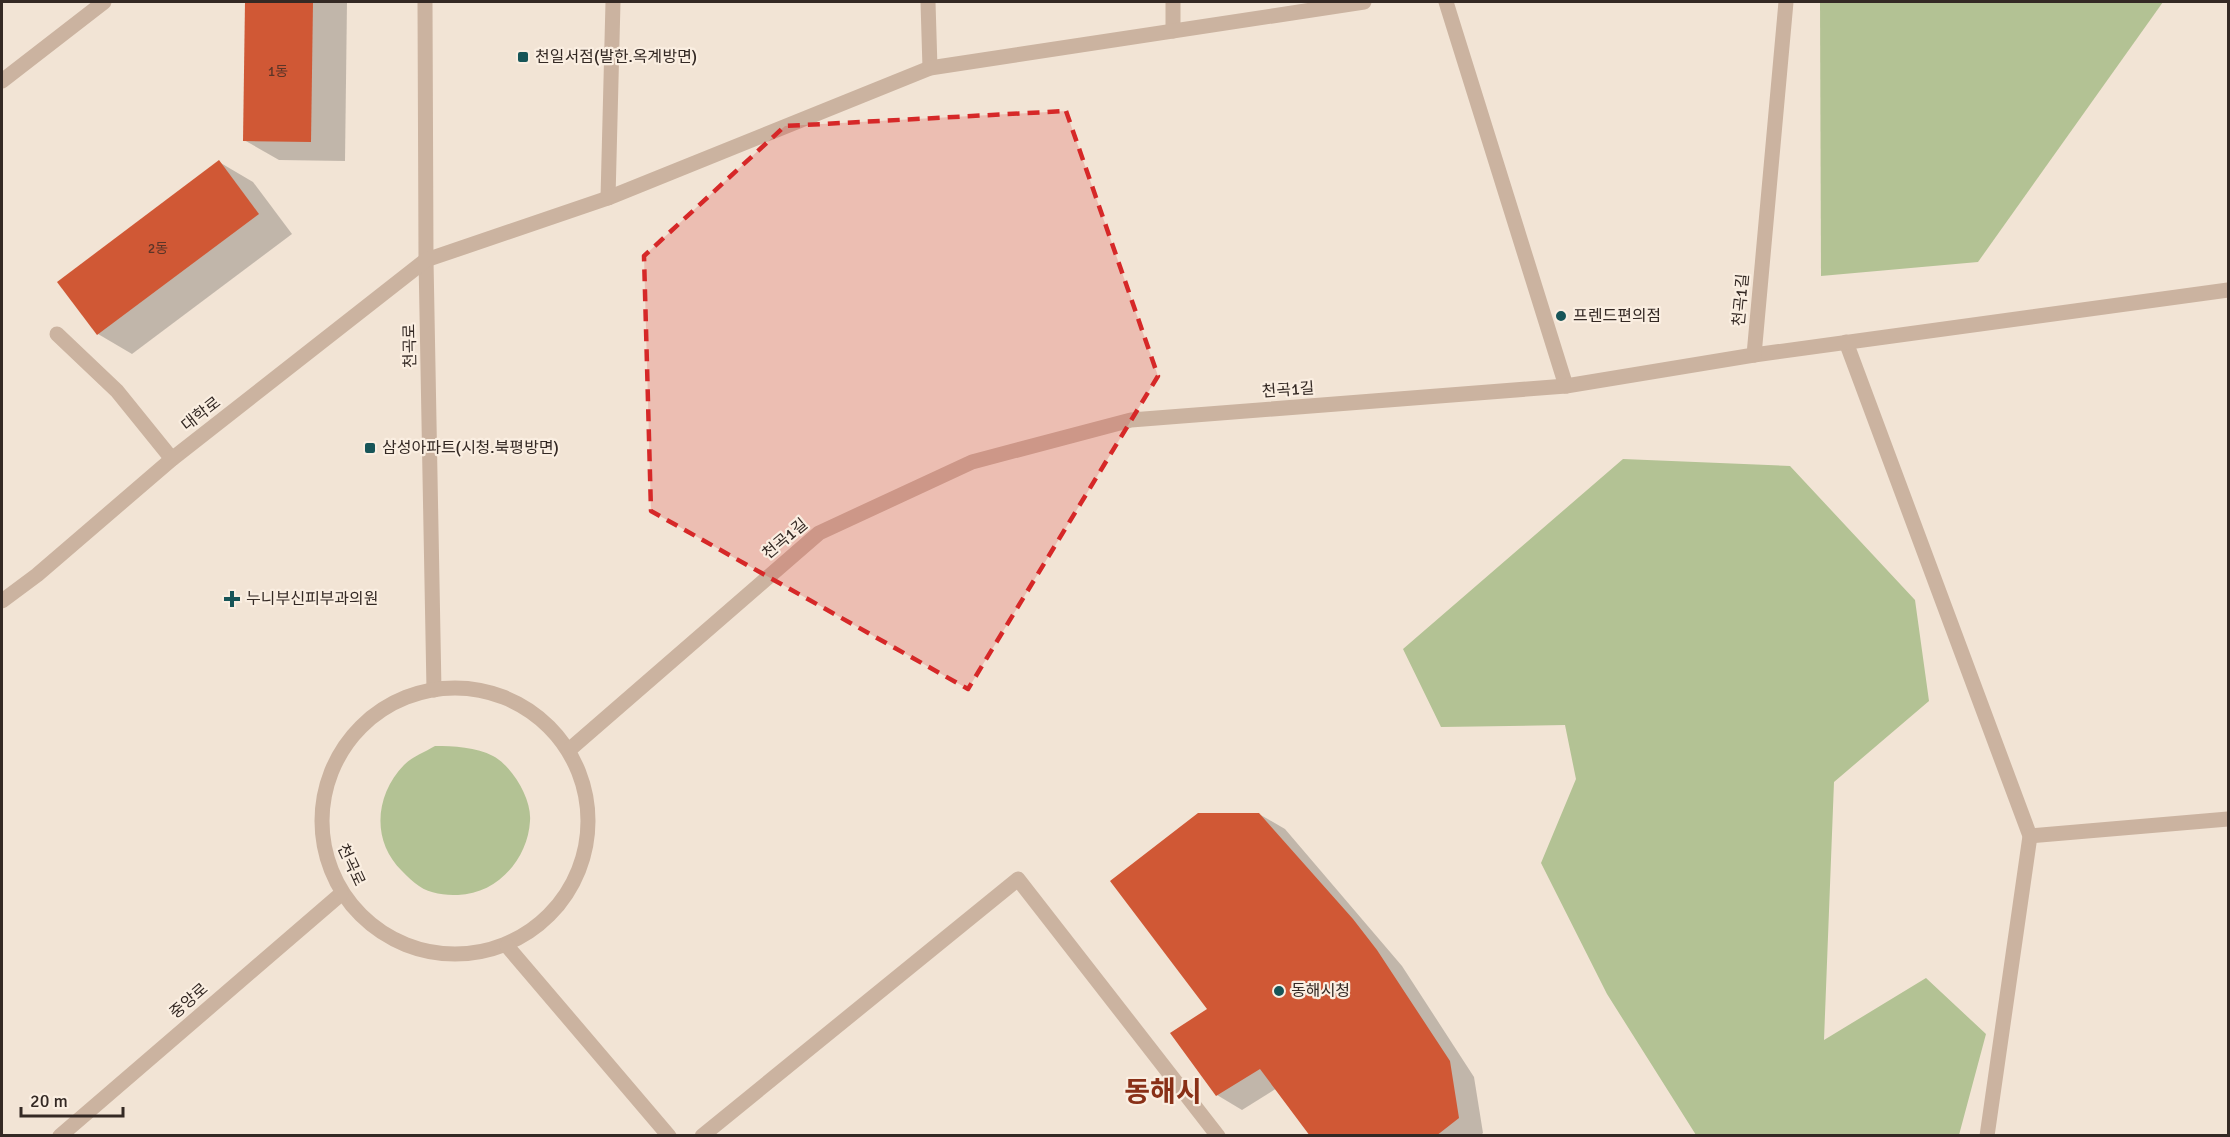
<svg xmlns="http://www.w3.org/2000/svg" width="2230" height="1137" font-family="Signika,'Noto Sans KR',sans-serif">
<style>
.green{fill:#b3c294}
.shadow{fill:#0003}
.building{fill:#d05835}
.lines{fill:none;stroke-linecap:round;stroke-linejoin:round}
.minor{stroke:#cbb3a0;stroke-width:15}
.marked{fill:#d62828;fill-opacity:0.2;stroke:#d62828;stroke-width:4.5;stroke-dasharray:12 8;stroke-linejoin:round}
.poi-dot{fill:#175558;stroke:#faeee1;stroke-width:2}
.labels{text-anchor:middle;dominant-baseline:central;stroke-width:4.5;stroke-linejoin:round;paint-order:stroke}
.number-label{font-size:14px;fill:#5b3528}
.poi-label{font-size:16px;fill:#342924;stroke:#faeee1;text-anchor:start}
.street-label{font-size:16px;fill:#342924;stroke:#faeee1}
.town-label{font-size:28px;font-weight:bold;fill:#893017;stroke:#faeee1}
</style>
<rect width="100%" height="100%" fill="#f2e4d5"/>
<g class="green">
<path d="M1820 2H2163L1978 262 1821 276Z"/>
<path d="M1623 459 1790 466 1915 600 1929 701 1834 782 1824 1040 1926 978 1986 1034 1959 1135H1696L1607 994 1541 863 1576 779 1565 725 1441 727 1403 649Z"/>
<path d="M435 746C453 746 477 747 493 756 512 766 532 799 530 821 528 859 497 894 458 895 445 895 430 894 419 886 413 882 407 876 402 871 371 841 375 795 404 765 412 757 425 752 435 746Z"/>
</g>
<g class="shadow">
<path d="M247 2H347L345 161 279 160 244 140Z"/>
<path d="M219 162 253 182 292 234 132 354 98 334 59 282Z"/>
<path d="M1259 814 1285 829 1402 966 1474 1077 1483 1133 1480 1136H1312L1277 1088 1242 1110 1217 1095 1209 1009Z"/>
</g>
<g class="building">
<path d="M245 2H313L311 142 243 141Z"/>
<path d="M219 160 259 214 97 335 57 282Z"/>
<path d="M1198 813H1259L1353 919 1377 950 1450 1061 1459 1118 1436 1136H1310L1260 1069 1216 1096 1170 1033 1207 1009 1110 881Z"/>
</g>
<g class="lines">
<g class="minor">
<path d="M425 2 426 260 434 690"/>
<path d="M928 2 930 68"/>
<path d="M1173 2V31"/>
<path d="M1446 2 1566 386"/>
<path d="M2 81 104 2"/>
<path d="M608 198 613 2"/>
<path d="M57 334 117 391 172 459"/>
<path d="M1846 342 2030 836 1987 1136"/>
<path d="M1754 355 2228 290"/>
<path d="M2 601 37 575 172 459 426 260 608 198 930 68 1364 2"/>
<circle cx="455" cy="821" r="133"/>
<path d="M569 750 819 533 972 462 1131 420 1566 386 1754 355 1786 2"/>
<path d="M2030 836 2228 819"/>
<path d="M507 946 669 1136"/>
<path d="M60 1136 341 894"/>
<path d="M702 1136 1018 879 1218 1136"/>
</g>
</g>
<path class="marked" d="M1066 111 1158 376 968 689 651 511 644 256 785 126Z"/>
<g class="poi-dot">
<rect x="517" y="51" width="12" height="12" rx="3"/>
<circle cx="1561" cy="316" r="6"/>
<rect x="364" y="442" width="12" height="12" rx="3"/>
<path d="M229 590h6v6h6v6h-6v6h-6v-6h-6v-6h6z"/>
<circle cx="1279" cy="991" r="6"/>
</g>
<g class="labels">
<g class="number-label">
<text x="278" y="71">1동</text>
<text x="158" y="248">2동</text>
</g>
<g class="poi-label">
<text x="535" y="57">천일서점(발한.옥계방면)</text>
<text x="1573" y="316">프렌드편의점</text>
<text x="382" y="448">삼성아파트(시청.북평방면)</text>
<text x="246" y="599">누니부신피부과의원</text>
<text x="1291" y="991">동해시청</text>
</g>
<g class="street-label">
<text transform="translate(1741 300) rotate(-85)">천곡1길</text>
<text transform="translate(410 346) rotate(-91)">천곡로</text>
<text transform="translate(1288 390) rotate(-4)">천곡1길</text>
<text transform="translate(201 414) rotate(-38)">대학로</text>
<text transform="translate(785 539) rotate(-40)">천곡1길</text>
<text transform="translate(351 865) rotate(65)">천곡로</text>
<text transform="translate(189 1001) rotate(-41)">중앙로</text>
</g>
<g class="town-label">
<text x="1163" y="1092">동해시</text>
</g>
</g>
<rect width="2230" height="1137" fill="none" stroke="#342924" stroke-width="6"/>
<path d="M21 1107v9h102v-9" fill="none" stroke="#342924" stroke-width="3"/>
<text x="30" y="1107" font-size="18" fill="#342924" stroke="#faeee1" stroke-width="4.5" paint-order="stroke">20 m</text>
</svg>
